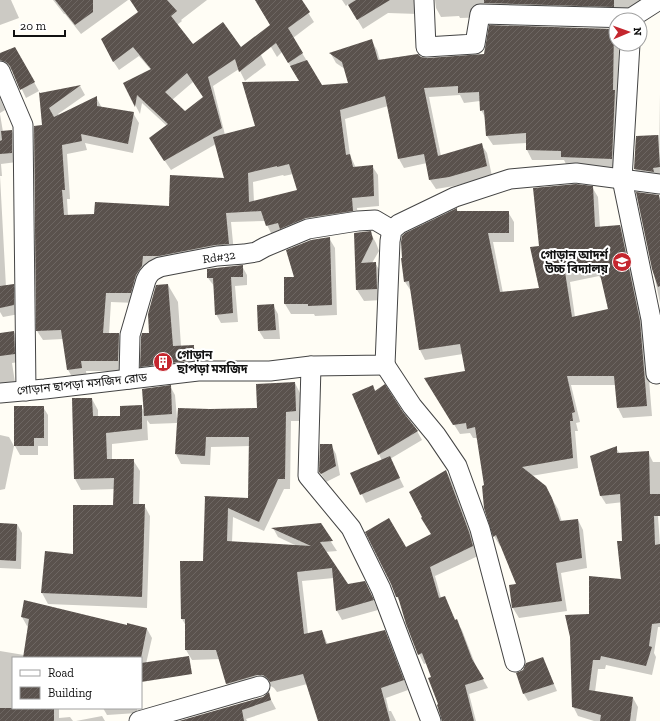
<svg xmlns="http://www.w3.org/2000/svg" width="660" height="721" font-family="'Zilla Slab','Noto Sans Bengali',serif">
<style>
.shadow{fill:#0003;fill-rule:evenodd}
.building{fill:url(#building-hatch);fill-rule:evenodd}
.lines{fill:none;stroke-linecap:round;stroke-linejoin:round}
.minor-casing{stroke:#444;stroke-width:21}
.minor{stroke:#fff;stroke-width:19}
.labels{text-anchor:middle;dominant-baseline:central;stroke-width:4;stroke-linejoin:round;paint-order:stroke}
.poi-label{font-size:12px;font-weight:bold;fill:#111;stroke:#fff;text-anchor:end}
.street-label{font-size:12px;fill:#111;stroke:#fff}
</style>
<defs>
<pattern id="building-hatch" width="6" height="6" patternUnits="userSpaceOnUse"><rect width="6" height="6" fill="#5a524d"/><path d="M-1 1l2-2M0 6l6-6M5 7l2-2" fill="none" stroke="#6d6662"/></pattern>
</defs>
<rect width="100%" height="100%" fill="#fffdf5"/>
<g class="shadow">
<path d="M0 0H11L19 18 0 25Z"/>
<path d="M53 0H128L81 34 65 14H64Z"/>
<path d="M131 0H207L181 20 182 21 177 25 193 45 241 49 251 42 261 55 266 65 245 81 239 69 213 86 225 135 256 126 300 82 282 52 277 57 271 47 263 32 271 26 255 0H300L314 22 293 38 322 86 350 84 345 69 336 63 331 54 371 40 377 50 380 61 421 58 427 59 484 55 613 30 616 34V44H619L617 168 567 166 564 160H532L527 150V143L493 145 487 136 486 119 481 110 480 101 464 103 460 95 429 97 441 156 481 144 487 153 492 176 454 186 436 189 430 180 427 163 404 168 399 159 388 106 345 119 350 155 356 168 372 166 378 175 379 206 357 208 358 220 272 235 265 221 231 222 234 253 165 265 136 303 111 302 109 334H119L124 343 123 371H86L87 378 74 380 68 370 63 339 43 340 37 331 43 125 40 94 80 86 85 95 58 114 59 115 96 97 102 108 133 113 139 123 133 153 85 143 87 150 67 154 70 199H67L68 216 95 215 170 207 226 179 216 144 171 170 156 148 167 126 142 103 140 114 124 83 151 70 139 56 119 70 113 61 139 13ZM193 82 204 98 185 112 172 100ZM293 174 298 191 254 202 253 182 283 175 284 176Z"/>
<path d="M342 0H423L418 14 388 13 363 29 348 4 346 6Z"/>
<path d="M435 0H647L638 13 460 18 459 16 441 17 436 8Z"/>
<path d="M15 48 39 91 26 98 13 71 7 68 0 70V54Z"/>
<path d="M659 93 660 175 640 178 635 169 636 137 659 135Z"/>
<path d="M0 98 5 110 0 113Z"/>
<path d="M0 114 3 132 12 131 17 140V162L1 164 2 176H0L6 287 13 285 19 295V314L3 317 0 312Z"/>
<path d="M592 187 598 197 600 228 620 226 626 236 645 331 652 416 623 418 618 408 616 385H571L580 422 576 423 578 431H575L578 468 531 476 545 487 558 509 562 522 578 520 583 530 587 568 561 573 567 611 519 618 513 608 510 586 517 584 502 545 500 546 494 536 485 508V486L478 438H473L470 433 460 434 431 388 466 372 463 354 425 360 420 350 411 291 405 282 457 210 458 212H508L514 222V242H493L503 293 540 289V247ZM599 276 602 280 609 310 575 317 570 282Z"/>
<path d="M637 193 658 196 660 198V303Z"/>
<path d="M370 232 376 243 379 251 372 263H375L382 274 383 300 364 301 357 290 355 234Z"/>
<path d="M329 238 335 248 337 315 315 316 314 314H291L285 304 295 278Z"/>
<path d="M242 266 247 275V285L235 286 238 322 221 323 216 314 214 286 208 278Z"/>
<path d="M168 285 178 302 181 346H193L203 363 151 383 141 366 150 334Z"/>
<path d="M273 305 278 314 280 339H264L259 331Z"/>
<path d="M14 332 18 340 19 362 12 363 16 389 0 385V334Z"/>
<path d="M295 383 300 393 301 421H291L290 489H284L264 531 233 517 232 543 297 546 278 537 273 528 320 525 337 551 325 552 348 585 370 592 378 610 342 620 337 611 334 578 302 581 308 634 322 631 328 645 384 631 390 641 408 690 386 698 389 711H391L396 721H319L307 684 277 692 274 688 269 685H263L233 694 227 684 220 659 192 660 186 650V626L182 619 204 562 206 499H249L250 446 211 447 210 465 181 464 176 454 177 423 150 424 147 420 148 440 112 444V460H133L140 471 139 505H144L150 516 147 608 48 604 42 593 114 506 115 489 81 490 75 479 73 399H92L98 410V417H121L141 406 144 412 170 386 175 395 177 418H178L210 410 258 409Z"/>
<path d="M372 386 376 392 402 413 417 431 422 440 390 459 404 487 366 503 352 474 382 461 379 454Z"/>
<path d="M15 407H43L48 415V446H38V455H20L15 446Z"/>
<path d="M0 435 9 437 14 446 5 489 0 490Z"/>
<path d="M331 445 336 454 340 475 326 482 320 472Z"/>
<path d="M616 448 620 454 648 452 653 462H660V498L606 504 601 496Z"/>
<path d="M446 471 451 480 474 543 478 556 435 576 441 598 444 597 456 621 462 630 477 669 488 688 469 694 476 721H442L432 678 427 663 424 664 419 654 402 605 397 597 406 548 432 535Z"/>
<path d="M621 506 658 516 660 545V627H658L654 653 656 657 652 675 606 665 605 669H598L595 692 633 698 638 707 636 721H594L578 716 573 706 590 615 622 580 623 542Z"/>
<path d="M0 524H17L22 533 21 569 0 568Z"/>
<path d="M25 602 127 626 147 629 152 638 145 668H141V658H13V708H59V718L70 717 73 721H0V651L24 655 29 627 27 626 22 617Z"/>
<path d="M546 665 557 691 528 701 524 694 517 673Z"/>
<path d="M268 694 276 709 246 719 247 721H182L264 697Z"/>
<path d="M103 708H137V713L107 715Z"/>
<path d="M102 716 105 721H76Z"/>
</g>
<g class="building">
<path d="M55 0H93V12L75 25Z"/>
<path d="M130 0H167L177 11 171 16 193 44 223 22 241 47 270 25 255 0H302L310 12 288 28 303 53 288 63 276 43 239 72 235 59 208 77 222 128 164 161 149 138 168 124 137 95 135 107 123 83 151 69 133 47 113 62 101 39 138 12ZM187 73 203 97 185 111 165 92Z"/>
<path d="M356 0H390L357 20 348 5Z"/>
<path d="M484 0H614V7L484 3Z"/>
<path d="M489 25 614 29 613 90H615L612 159 561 157V151L526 150V133L486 136 484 110 480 111 479 92 458 93V86L424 88 438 156 482 143 487 166 449 177 429 180 424 154 398 159 385 96 340 110 346 155 350 154 353 167 373 165 374 196 352 198 353 211 306 218 280 229 278 223 266 226 261 211 226 213 229 244 215 245 159 256H143L142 266 136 275 131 293H106L103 333H119L118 361H81L82 368 67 370 61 330 36 331 34 126 42 125 39 92 40 93 81 85 49 108 54 117 97 96V106L134 112 128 144 81 134 82 141 62 145 65 190H62L64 215 94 214 95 202 169 206 170 175 224 178 213 137 255 126 242 82 299 81 290 66 307 60 322 85 348 83 342 62 329 53 372 39 378 60 418 54 421 57 427 58 484 54ZM289 164 297 190 249 202 248 173 277 166V167Z"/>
<path d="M15 47 35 82 20 90 10 66 6 62 0 60V53Z"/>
<path d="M12 130V153L0 154V141L2 140 1 131Z"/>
<path d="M658 135 660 167 653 168 654 172 634 169 636 136Z"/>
<path d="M576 184 593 186 595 227 620 225 640 321 647 406 617 408 614 376H567L575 412 572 413 573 421H570L573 458 522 467 546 486 552 498 560 521 578 519 582 558 556 563 562 601 512 608 509 585 516 584 496 535 493 537 484 508 482 486 484 485 475 427 467 429 466 423 453 425 424 378 465 371 460 344 419 350 409 281 404 282 401 258H402L401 242 402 236 405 233 457 208V211H509V233H488L500 292 539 288 530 247 539 246 533 188ZM594 266V271L599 270 608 309 572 317 565 272Z"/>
<path d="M636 192 659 195 660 201V286L658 287 652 269Z"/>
<path d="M371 231 373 239 361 263 376 262 377 289 356 290 354 233Z"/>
<path d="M330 237 332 305 308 306V304H284V277H294L286 250 311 240Z"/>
<path d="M243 265V277H231L233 313 215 315 213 278H207V269Z"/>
<path d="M14 284V305L0 308V286Z"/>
<path d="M168 284 173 346 194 345V360L140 367 141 337 142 333H149L148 314 156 285Z"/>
<path d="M274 304 276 330 258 331 257 305Z"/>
<path d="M14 331 15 354 0 356V333Z"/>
<path d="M295 382 296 411 286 412 285 479H278L259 522 228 508 227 541 311 546 271 528 321 523 333 541 320 542 348 584 365 581 374 600 336 611 332 568 297 572 304 634 322 630 326 644 385 630 404 680 381 688 390 721H318L303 674 270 682 267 678 263 675H257L226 684 216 650H185V619H181L180 561H203L205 497 204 496 248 498 249 437H206L205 456 175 454 178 408 210 409 257 408 256 384Z"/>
<path d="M385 384 403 412 418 431 378 455 352 394 373 385 375 391Z"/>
<path d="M171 385 172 414 144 416 142 389Z"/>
<path d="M72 398H92L93 416H120V406L142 405V429L106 433 107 459H134L133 504H145L142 597 41 593 45 551 73 554V505H113L114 478 74 479Z"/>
<path d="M14 406H44V438H34V446H14Z"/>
<path d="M320 444H332L336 466 321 474 319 472Z"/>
<path d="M617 446V453L649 451 650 494H660V516H654L655 545 660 544V623L652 624 649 646 652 647 646 666 601 656 600 660H593L589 690 633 697 630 721H600L601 715 572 707 570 637 565 615 589 614V576L621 579 617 541H622L620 494 600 496 590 456Z"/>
<path d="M390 456 400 478 360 495 350 473Z"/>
<path d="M446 470 469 532 473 546 430 567 439 598 445 596 455 620 457 619 472 659 484 679 465 685 474 721H442L437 705 438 704 428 678 431 677 422 653 418 655 406 624 398 597H396L391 584 365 532 389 518 406 547 431 534 421 518 422 517 409 492Z"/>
<path d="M0 523 17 524 16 561 0 560Z"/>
<path d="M24 600 127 625V623L147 628 141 658H23L29 619 21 617Z"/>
<path d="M189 656 192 674 141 682V663Z"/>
<path d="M543 657 554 684 523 694 516 673 523 670 526 663Z"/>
<path d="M269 692 271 700 242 710 244 721H179L263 697Z"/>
<rect x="0" y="708" width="54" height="13"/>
</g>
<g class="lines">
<g class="minor-casing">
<g id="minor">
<path d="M424 0 426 47 475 44 480 14 631 18 659 0"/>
<path d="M630 44 622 179 651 319 656 374"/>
<path d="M0 71 23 125 26 391"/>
<path d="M385 365 412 406 436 435 457 466 480 529 515 662"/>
<path d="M311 366 308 476 351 528 381 589 431 721"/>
<path d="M129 379 130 335 146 280C149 273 153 270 160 267L217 256 244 254 256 252 265 247 308 229 339 224 358 221 375 220 392 230"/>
<path d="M0 393 45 389 198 371H270L311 366 385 365 390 241 392 230 399 224 455 197 510 179 576 173 660 184"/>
<path d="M139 721 260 686"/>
</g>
</g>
<use href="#minor" class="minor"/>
</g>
<defs>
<g id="school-disc" transform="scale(1)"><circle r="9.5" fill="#c4262e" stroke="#fff"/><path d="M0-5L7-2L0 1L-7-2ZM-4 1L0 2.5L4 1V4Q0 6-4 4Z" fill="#fff"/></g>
<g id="building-disc" transform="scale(1)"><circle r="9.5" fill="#c4262e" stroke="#fff"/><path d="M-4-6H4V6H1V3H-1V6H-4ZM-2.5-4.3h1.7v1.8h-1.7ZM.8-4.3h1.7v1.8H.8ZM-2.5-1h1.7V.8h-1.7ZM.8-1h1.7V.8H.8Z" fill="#fff"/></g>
</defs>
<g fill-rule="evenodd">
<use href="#school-disc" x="622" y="262"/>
<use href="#building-disc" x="163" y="362"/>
</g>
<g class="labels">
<g class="poi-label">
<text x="608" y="255">গোড়ান আদর্শ<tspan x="608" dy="14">উচ্চ বিদ্যালয়</tspan></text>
<text x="177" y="355" text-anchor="start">গোড়ান<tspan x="177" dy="14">ছাপড়া মসজিদ</tspan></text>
</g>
<g class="street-label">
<text transform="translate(219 257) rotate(-8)">Rd#32</text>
<text transform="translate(82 384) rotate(-6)">গোড়ান ছাপড়া মসজিদ রোড</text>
</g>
</g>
<rect x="12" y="657" width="130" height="52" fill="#ffffff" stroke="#a0a0a0"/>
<rect x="20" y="670" width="20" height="6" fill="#ffffff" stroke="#a0a0a0"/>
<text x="48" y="677" font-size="12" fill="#111111">Road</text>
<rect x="20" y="687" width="20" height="12" fill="url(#building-hatch)" stroke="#a0a0a0"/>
<text x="48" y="697" font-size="12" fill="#111111">Building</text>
<g transform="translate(628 32) rotate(88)"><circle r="19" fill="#ffffff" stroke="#a0a0a0"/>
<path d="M0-3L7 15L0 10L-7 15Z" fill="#c4262e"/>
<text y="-6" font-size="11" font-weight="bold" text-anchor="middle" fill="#111111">N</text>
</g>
<path d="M14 30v6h51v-6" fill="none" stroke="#111111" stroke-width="2"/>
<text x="20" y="30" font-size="12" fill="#111111" stroke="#ffffff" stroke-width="3" paint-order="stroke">20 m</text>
</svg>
